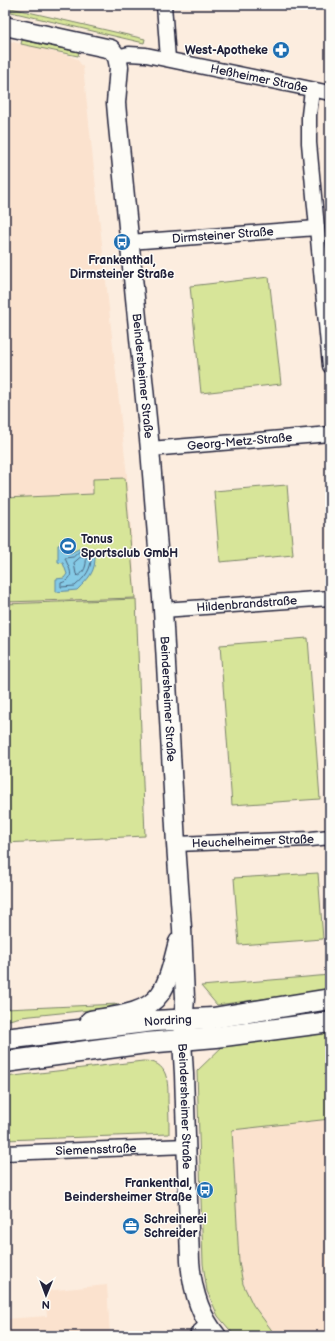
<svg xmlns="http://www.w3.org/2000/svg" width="335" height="1341" font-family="'Balsamiq Sans',sans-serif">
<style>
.built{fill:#fbe2ce}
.green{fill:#d7e599;stroke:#7c846a}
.water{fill:#85cae6;stroke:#5d87a2}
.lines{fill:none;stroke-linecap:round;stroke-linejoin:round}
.shore{stroke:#4a657f;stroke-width:1}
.minor-casing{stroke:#22223b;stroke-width:17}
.tertiary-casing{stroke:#22223b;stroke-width:21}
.secondary-casing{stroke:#22223b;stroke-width:23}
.minor{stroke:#fdfcf7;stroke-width:14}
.tertiary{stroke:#fdfcf7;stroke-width:18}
.secondary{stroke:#fdfcf7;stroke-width:20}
.labels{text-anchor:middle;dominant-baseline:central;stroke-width:3;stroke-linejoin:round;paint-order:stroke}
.poi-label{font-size:12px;font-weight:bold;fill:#22223b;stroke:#fdfcf7;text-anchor:end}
.street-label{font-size:12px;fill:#22223b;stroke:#fdfcf7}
</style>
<rect width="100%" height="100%" fill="#fceddf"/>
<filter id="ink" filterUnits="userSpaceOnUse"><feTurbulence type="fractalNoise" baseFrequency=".025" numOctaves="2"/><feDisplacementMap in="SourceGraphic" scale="8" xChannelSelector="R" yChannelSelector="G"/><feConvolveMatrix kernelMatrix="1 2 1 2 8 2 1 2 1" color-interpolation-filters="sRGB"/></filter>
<g filter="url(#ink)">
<g class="built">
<path d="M5 40 67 55 77 59 83 67 127 476 136 599 5 604Z"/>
<path d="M330 1119V1336H276L253 1305 243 1284 239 1262 232 1130Z"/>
<path d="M107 1285 110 1336H5V1319L47 1316 45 1291Z"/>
</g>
<g class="green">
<path d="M11 8 145 39 144 43 11 12Z"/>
<path d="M22 40 79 52 78 56 21 44Z"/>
<path d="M269 277 281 384 201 393 190 286Z"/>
<path d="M125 478 135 598 5 602V498L93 494V479Z"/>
<path d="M287 485 293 555 220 562 214 491Z"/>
<path d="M136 599 145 836 5 843V604Z"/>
<path d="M308 638 320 799 232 805 220 645Z"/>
<path d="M318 873 323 939 239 945 234 878Z"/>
<path d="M330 975V990L217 1005 201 986Z"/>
<path d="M119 1004 100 1009 21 1017 5 1021V1009Z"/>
<path d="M330 1029V1119L232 1130 239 1262 243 1284 253 1305 276 1336H235L218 1316 207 1291 203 1264 197 1071 226 1043Z"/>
<path d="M143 1061C169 1061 168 1082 168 1102 169 1113 169 1123 169 1134L5 1140V1077Z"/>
</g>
<path class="water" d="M62 544C63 549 66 553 71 553 80 548 85 545 95 553 96 572 89 578 77 590L56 592V579L64 578 67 574 63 563 58 562V545Z"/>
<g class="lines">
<g class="shore">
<path d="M79 552 88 553 91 555C92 570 85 577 75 586L61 587V583C77 578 69 569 65 558L73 557Z"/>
<path d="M81 557 86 558C87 565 84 573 78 576L76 574 74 563Z"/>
</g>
<g class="minor-casing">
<g id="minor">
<path d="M164 5 168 59"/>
<path id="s1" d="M117 57 129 54 146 55 330 93"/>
<path d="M312 90 309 115V143L330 366"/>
<path id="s2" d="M129 242 317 228"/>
<path id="s3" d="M150 449 330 434"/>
<path id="s4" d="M163 610 330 598"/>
<path id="s5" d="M176 844 311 839 330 837"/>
<path id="s6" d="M5 1153 187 1146"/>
<path d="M197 1336 198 1333 209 1323"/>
</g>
</g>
<g class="tertiary-casing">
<g id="tertiary">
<path id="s7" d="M5 26 111 49 117 57 119 67 116 103 118 126 150 449 163 610 176 844 182 928 185 998 182 1040 184 1074 190 1261C192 1288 199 1315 217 1336"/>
<path d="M90 1020C113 1016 145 1015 160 994 170 980 173 959 178 942"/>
</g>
</g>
<g class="secondary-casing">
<g id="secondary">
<path id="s8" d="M5 1039 154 1021 213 1018 330 999"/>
<path d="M5 1062 146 1043 216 1037 330 1022"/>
</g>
</g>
<use href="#minor" class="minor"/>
<use href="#tertiary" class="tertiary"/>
<use href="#secondary" class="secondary"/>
</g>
</g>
<defs>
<g id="pharmacy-disc" transform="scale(0.9)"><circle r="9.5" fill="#1f6fb2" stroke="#fdfcf7"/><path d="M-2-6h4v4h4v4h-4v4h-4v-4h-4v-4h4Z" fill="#fff"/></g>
<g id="bus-disc" transform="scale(0.9)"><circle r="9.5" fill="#1f6fb2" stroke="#fdfcf7"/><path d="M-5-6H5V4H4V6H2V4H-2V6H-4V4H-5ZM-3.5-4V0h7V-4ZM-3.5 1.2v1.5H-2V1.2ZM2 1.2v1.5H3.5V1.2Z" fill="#fff"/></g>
<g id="stadium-disc" transform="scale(0.9)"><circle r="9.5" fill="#1f6fb2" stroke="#fdfcf7"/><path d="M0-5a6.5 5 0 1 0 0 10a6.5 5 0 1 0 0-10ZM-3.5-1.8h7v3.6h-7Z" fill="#fff"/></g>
<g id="office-disc" transform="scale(0.9)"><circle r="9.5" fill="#1f6fb2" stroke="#fdfcf7"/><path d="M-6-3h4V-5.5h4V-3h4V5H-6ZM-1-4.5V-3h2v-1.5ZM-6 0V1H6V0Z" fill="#fff"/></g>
</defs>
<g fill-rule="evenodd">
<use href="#pharmacy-disc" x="281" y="50"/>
<use href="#bus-disc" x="122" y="242"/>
<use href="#stadium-disc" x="68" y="546"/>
<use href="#bus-disc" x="205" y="1190"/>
<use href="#office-disc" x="131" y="1226"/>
</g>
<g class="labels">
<g class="poi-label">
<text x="268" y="50">West-Apotheke</text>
<text x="122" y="260" text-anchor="middle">Frankenthal,<tspan x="122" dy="14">Dirmsteiner Straße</tspan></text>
<text x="81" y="539" text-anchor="start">Tonus<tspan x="81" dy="14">Sportsclub GmbH</tspan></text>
<text x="192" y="1183">Frankenthal,<tspan x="192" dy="14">Beindersheimer Straße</tspan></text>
<text x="144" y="1219" text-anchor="start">Schreinerei<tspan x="144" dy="14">Schreider</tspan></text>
</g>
<g class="street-label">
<text stroke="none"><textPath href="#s1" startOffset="145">Heßheimer Straße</textPath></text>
<text stroke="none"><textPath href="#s2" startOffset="94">Dirmsteiner Straße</textPath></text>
<text stroke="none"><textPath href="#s7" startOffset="439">Beindersheimer Straße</textPath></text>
<text stroke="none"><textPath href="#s3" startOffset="90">Georg-Metz-Straße</textPath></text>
<text stroke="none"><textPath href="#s4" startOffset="84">Hildenbrandstraße</textPath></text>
<text stroke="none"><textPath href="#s7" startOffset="763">Beindersheimer Straße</textPath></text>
<text stroke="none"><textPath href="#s5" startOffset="77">Heuchelheimer Straße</textPath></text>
<text stroke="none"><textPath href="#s8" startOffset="164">Nordring</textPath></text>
<text stroke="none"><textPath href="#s7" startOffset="1171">Beindersheimer Straße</textPath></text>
<text stroke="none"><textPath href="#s6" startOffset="91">Siemensstraße</textPath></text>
</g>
</g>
<rect width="335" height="1341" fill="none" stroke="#fdfcf7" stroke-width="20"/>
<rect x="10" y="10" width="315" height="1321" fill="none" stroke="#22223b" stroke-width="1.5" filter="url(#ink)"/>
<g transform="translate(46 1295) rotate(181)" stroke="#fdfcf7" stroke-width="3" paint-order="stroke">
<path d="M0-3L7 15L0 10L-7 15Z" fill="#22223b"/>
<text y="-6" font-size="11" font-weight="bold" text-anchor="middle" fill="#22223b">N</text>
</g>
</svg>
